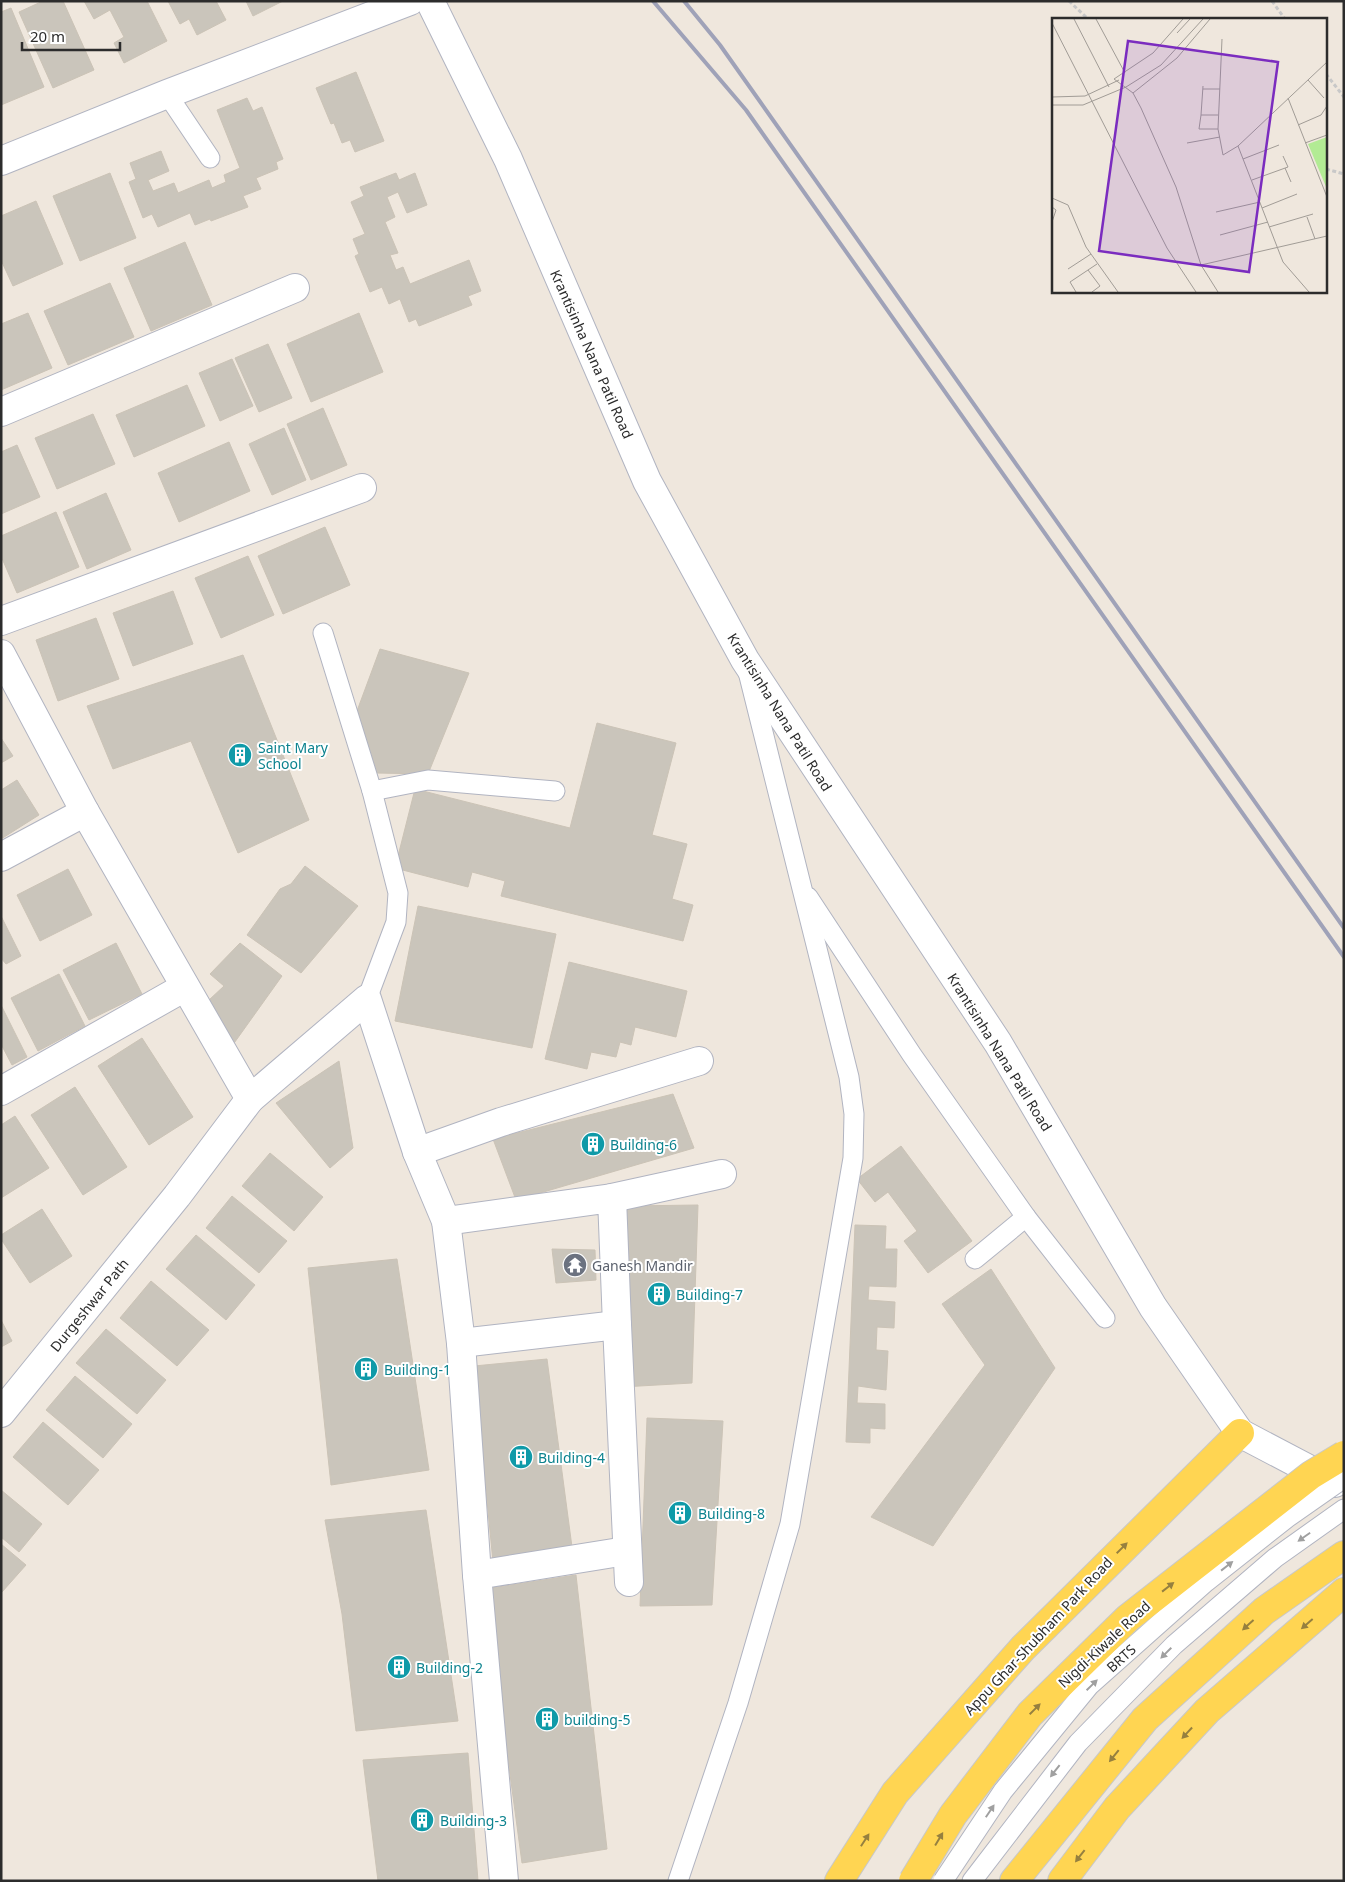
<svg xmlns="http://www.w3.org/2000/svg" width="1345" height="1882" font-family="'Noto Sans',sans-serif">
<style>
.building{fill:#cac5bb;stroke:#cbc3b6}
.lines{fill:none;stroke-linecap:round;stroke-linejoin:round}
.lane-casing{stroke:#b1b4c1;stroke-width:21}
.street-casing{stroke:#b1b4c1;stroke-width:30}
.secondary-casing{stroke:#b1b4c1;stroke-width:30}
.primary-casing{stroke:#c8c8c8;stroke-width:30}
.path{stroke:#c8c8c8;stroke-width:3;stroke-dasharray:4 2.5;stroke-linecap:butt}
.lane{stroke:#fff;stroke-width:19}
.street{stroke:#fff;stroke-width:28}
.secondary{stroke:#fff;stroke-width:28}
.primary{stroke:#ffd552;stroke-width:28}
.rail{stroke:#9fa2b8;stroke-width:4}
.lane-bridge-casing{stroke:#b1b4c1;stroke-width:21;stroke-linecap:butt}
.primary-bridge-casing{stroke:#c8c8c8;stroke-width:30;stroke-linecap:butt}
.lane-bridge{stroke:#fff;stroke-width:19}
.primary-bridge{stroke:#ffd552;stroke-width:28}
.oneway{fill:#a0a0a0}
.oneway2{fill:#96803f}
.labels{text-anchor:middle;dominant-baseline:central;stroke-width:4;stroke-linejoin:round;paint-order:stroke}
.street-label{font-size:14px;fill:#2c2c2c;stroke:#fff}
.culture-label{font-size:14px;fill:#0d838f;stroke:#fff;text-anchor:start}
.worship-label{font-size:14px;fill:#5b616d;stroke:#fff;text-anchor:start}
.inset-road{fill:none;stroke:#a19c96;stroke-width:1}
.view{fill:#7b2cbf;fill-opacity:0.15;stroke:#7b2cbf;stroke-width:2.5}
.inset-edge{fill:none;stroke:#2c2c2c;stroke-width:2.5}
</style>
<rect width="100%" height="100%" fill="#efe7dd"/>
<g class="building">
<path d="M43 1H63L94 70 53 88 19 12Z"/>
<path d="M84 1H147L167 41 124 63 114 43 124 37 110 10 94 19Z"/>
<path d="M168 1H216L226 20 197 35 189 19 180 24Z"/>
<path d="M246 1H283L253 16Z"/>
<path d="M11 8 44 87 1 105V12Z"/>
<path d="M356 72 384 141 355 152 350 140 342 143 334 123 331 124 316 88Z"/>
<path d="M247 98 253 111 262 107 283 159 276 162 278 169 256 178 261 189 243 196 248 207 211 221 210 219 195 225 190 213 158 227 152 214 143 218 129 182 136 179 130 163 161 151 169 171 148 180 153 191 174 183 178 193 209 180 212 188 226 182 224 175 240 168 217 110Z"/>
<path d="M110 173 136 238 80 261 53 196Z"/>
<path d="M396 173 399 180 415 173 427 205 407 213 398 192 387 197 395 217 385 222 398 253 390 255 396 270 403 267 410 284 469 260 481 291 468 296 472 305 419 326 416 319 409 322 400 299 389 304 382 287 370 292 355 256 359 254 353 239 365 234 351 202 364 196 360 187Z"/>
<path d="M36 201 63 264 13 286 1 260V216Z"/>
<path d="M185 242 212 305 151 331 124 268Z"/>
<path d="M110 283 134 337 68 365 44 311Z"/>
<path d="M28 313 52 368 1 390V324Z"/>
<path d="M359 313 383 372 311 402 287 344Z"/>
<path d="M268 344 292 398 259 412 235 358Z"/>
<path d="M232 359 253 406 220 421 199 373Z"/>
<path d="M187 385 205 426 134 457 116 415Z"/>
<path d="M323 408 347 465 311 480 287 424Z"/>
<path d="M93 414 115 464 57 489 35 438Z"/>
<path d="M284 428 306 480 272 495 249 444Z"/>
<path d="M229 442 250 491 179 522 158 473Z"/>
<path d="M17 445 40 497 1 514V452Z"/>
<path d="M106 493 131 550 87 569 63 512Z"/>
<path d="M56 512 79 567 17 593 1 556V536Z"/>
<path d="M325 527 350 585 283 614 258 556Z"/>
<path d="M248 556 274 615 221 638 195 578Z"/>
<path d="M173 591 193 644 133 666 113 613Z"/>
<path d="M96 618 119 679 58 701 36 640Z"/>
<path d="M380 649 469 673 428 774 376 773 357 711Z"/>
<path d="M243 655 309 820 238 853 191 741 113 769 87 706Z"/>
<path d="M597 723 676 743 652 835 687 844 672 899 693 905 683 941 501 896 505 881 472 872 468 887 395 868 415 789 570 828Z"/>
<path d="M1 738 13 756 1 763Z"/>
<path d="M17 780 39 815 1 839V790Z"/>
<path d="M305 866 358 906 301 973 247 935 280 889 291 884Z"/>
<path d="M68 869 92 915 40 941 17 895Z"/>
<path d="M418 906 556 934 532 1048 395 1021Z"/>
<path d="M1 916 21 956 6 964 1 958Z"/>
<path d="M116 943 142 994 89 1020 63 970Z"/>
<path d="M240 943 282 976 232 1046 209 1000 224 986 210 974Z"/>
<path d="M569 962 687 991 676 1037 635 1027 631 1045 620 1042 616 1057 591 1052 587 1069 545 1059Z"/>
<path d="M59 974 85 1026 38 1051 11 998Z"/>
<path d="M1 1005 27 1057 12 1065 1 1044Z"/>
<path d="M142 1038 193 1117 149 1145 98 1066Z"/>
<path d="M339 1061 353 1148 330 1168 276 1103Z"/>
<path d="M75 1087 127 1167 83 1195 31 1115Z"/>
<path d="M673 1094 694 1148 516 1200 493 1139Z"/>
<path d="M15 1116 49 1168 1 1198V1125Z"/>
<path d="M901 1146 972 1241 928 1273 904 1241 917 1231 888 1192 875 1202 857 1179Z"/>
<path d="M270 1153 323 1197 294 1231 242 1186Z"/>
<path d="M232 1196 287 1241 259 1273 206 1228Z"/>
<path d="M698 1205 692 1383 622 1387 627 1206Z"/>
<path d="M42 1209 72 1256 30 1283 1 1239V1235Z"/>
<path d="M855 1225 886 1226 885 1249H897L896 1287 869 1286 868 1300 895 1302 894 1328 877 1327 876 1350 888 1351 886 1390 858 1386 857 1403 885 1404V1429L870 1428V1443L846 1442Z"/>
<path d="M196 1235 255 1285 226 1320 166 1269Z"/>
<path d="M552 1249 595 1250 596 1280 556 1283Z"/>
<path d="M397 1259 429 1470 331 1485 308 1268Z"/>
<path d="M991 1269 1055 1368 933 1546 871 1517 985 1365 942 1304Z"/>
<path d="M151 1281 209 1330 177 1366 120 1318Z"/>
<path d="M1 1320 12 1341 1 1347Z"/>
<path d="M106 1329 166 1380 137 1414 76 1363Z"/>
<path d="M547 1359 572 1547 493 1562 474 1366Z"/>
<path d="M75 1376 132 1424 103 1458 46 1410Z"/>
<path d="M647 1418 723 1421 712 1605 640 1606Z"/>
<path d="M43 1422 99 1470 68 1505 13 1457Z"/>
<path d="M1 1490 42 1524 19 1552 1 1537Z"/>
<path d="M426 1510 458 1721 356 1731 342 1614 325 1520Z"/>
<path d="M1 1544 26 1565 2 1592 1 1591Z"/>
<path d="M576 1575 607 1849 522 1863 485 1589Z"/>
<path d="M468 1753 478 1881H378L363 1760Z"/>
</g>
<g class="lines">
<g class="lane-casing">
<g id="lane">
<path d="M167 94 210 158"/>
<path d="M323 633 372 791 398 893 396 922 367 999"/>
<path d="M372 791 428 780 555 791"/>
<path d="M808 897 912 1055 1026 1217 1105 1318"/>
<path d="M975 1259 1026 1217"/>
<path d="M678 1881 738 1703 790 1524 853 1158 854 1114 849 1077 749 676"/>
<path d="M972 1881 1078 1743 1174 1645 1275 1558 1344 1509"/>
</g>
</g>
<g class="street-casing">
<g id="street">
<path d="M1 161 167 94 410 1"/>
<path d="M1 412 295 288"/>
<path d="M1 621 362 488"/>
<path d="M1 654 85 812 250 1099"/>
<path d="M1 857 85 812"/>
<path d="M1 1091 185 987"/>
<path d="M417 1152 501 1122 699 1061"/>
<path d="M612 1198 722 1174"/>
<path d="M446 1221 612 1198 617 1325"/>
<path d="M461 1343 617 1325 629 1582"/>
<path d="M1 1413 177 1196 250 1099 367 999 417 1152 446 1221 461 1343 477 1575 504 1881"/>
<path d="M477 1575 626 1551"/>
</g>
</g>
<g class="secondary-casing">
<path id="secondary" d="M430 1 508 159 647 481 745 660 998 1043 1153 1307 1240 1433 1335 1483"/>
</g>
<g class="primary-casing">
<g id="primary">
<path d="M839 1881 895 1793 1023 1648 1240 1433"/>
<path d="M1014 1881 1145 1719 1264 1611 1344 1555"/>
<path d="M1062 1881 1117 1808 1207 1711 1344 1592"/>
</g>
</g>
<g class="path">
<path d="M1069 1 1088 19"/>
<path d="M1272 1 1285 19"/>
<path d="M1326 74 1344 97"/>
<path d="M1326 169 1344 174"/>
</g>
<use href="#lane" class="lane"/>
<use href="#street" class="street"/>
<use href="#secondary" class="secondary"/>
<use href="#primary" class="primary"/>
<g class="rail">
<path d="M653 1 746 110 1344 957"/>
<path d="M684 1 720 45 1344 928"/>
</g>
<g class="lane-bridge-casing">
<path id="lane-bridge" d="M943 1881 1003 1791 1089 1686 1206 1582 1287 1518 1344 1478"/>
</g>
<g class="primary-bridge-casing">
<path id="primary-bridge" d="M913 1881 953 1815 1030 1714 1128 1618 1311 1475 1344 1455"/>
</g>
<use href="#lane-bridge" class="lane-bridge"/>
<use href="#primary-bridge" class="primary-bridge"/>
</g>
<defs><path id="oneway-solid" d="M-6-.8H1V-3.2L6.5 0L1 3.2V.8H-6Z" transform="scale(1.25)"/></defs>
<g class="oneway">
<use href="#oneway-solid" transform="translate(1304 1537) rotate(145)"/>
<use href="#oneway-solid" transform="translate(1227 1566) rotate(-38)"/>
<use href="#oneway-solid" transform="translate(1166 1653) rotate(135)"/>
<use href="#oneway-solid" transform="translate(1092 1685) rotate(-44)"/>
<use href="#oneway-solid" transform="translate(1055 1771) rotate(128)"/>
<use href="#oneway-solid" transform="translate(990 1811) rotate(-56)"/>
</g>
<g class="oneway2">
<use href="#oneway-solid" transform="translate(1122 1548) rotate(-45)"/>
<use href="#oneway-solid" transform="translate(1168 1587) rotate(-38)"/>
<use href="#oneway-solid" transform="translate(1307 1624) rotate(139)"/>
<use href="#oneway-solid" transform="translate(1248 1625) rotate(138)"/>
<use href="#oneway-solid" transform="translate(1035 1709) rotate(-45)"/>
<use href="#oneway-solid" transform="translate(1187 1733) rotate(133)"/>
<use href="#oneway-solid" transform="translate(1114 1756) rotate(129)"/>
<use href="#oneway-solid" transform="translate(939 1839) rotate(-59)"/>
<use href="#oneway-solid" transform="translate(865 1840) rotate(-57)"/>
<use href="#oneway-solid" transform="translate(1080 1856) rotate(128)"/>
</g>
<defs>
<g id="building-disc" transform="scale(1.25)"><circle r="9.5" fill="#0f9aa8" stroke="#fff"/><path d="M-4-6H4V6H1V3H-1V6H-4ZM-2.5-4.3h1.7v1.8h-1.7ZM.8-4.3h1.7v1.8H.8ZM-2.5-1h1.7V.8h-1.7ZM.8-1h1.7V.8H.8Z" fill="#fff"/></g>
<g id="temple-disc" transform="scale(1.25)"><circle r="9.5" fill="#6b7280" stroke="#fff"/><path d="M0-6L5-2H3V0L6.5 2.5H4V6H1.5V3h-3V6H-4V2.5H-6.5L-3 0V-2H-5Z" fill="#fff"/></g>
</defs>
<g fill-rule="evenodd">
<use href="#building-disc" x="240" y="755"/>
<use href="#building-disc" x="593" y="1144"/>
<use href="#temple-disc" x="575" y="1265"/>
<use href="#building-disc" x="659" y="1294"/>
<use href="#building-disc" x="366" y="1369"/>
<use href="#building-disc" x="521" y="1457"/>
<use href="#building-disc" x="680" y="1513"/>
<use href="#building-disc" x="399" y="1667"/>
<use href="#building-disc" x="547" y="1719"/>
<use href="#building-disc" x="422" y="1820"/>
</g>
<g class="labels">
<g class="street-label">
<text transform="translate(592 354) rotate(66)">Krantisinha Nana Patil Road</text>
<text transform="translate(780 712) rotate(58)">Krantisinha Nana Patil Road</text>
<text transform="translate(1000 1052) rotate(58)">Krantisinha Nana Patil Road</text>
<text transform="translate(89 1305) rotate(-51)">Durgeshwar Path</text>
<text transform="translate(1038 1636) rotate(-47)">Appu Ghar-Shubham Park Road</text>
<text transform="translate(1104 1644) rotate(-43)">Nigdi-Kiwale Road</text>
<text transform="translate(1121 1658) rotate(-42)">BRTS</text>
</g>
<g class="culture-label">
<text x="258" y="747">Saint Mary<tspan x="258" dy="16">School</tspan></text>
<text x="610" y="1144">Building-6</text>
<text x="676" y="1294">Building-7</text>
<text x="384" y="1369">Building-1</text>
<text x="538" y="1457">Building-4</text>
<text x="698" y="1513">Building-8</text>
<text x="416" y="1667">Building-2</text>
<text x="564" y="1719">building-5</text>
<text x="440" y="1820">Building-3</text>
</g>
<g class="worship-label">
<text x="592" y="1265">Ganesh Mandir</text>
</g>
</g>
<g transform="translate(1052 18)">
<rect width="275" height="275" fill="#efe7dd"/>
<path d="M275 119V171L256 126Z" fill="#b2eb94"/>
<path class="inset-road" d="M22 1 57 69M44 1 73 55M131 1 101 35 62 61 81 75 89 90 124 169 149 247 166 274M0 5 115 230 144 274M125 15 138 1M170 21 166 111 171 137 186 128 275 44M256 62 272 80M151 68 149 97H166M151 71H168M81 75 125 40 158 1M0 79 33 78 67 62M236 80 275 179M0 87H31L74 69 109 47 151 1M149 97 147 111H166M246 107 269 97 275 88M135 125 168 119M253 125 275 117M186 128 231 244 257 274M191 141 227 127M233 150 239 164M200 162 236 149 231 138M0 180 16 187 34 229 66 274M0 189 4 192 0 204M210 190 245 176M164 194 208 184M255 199 263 221M217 209 261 196M168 217 216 204M149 247 275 218M16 251 39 236M36 252 48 268 40 274M24 274 18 264 45 246"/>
<path class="view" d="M76 23 226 44 197 254 47 233Z"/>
<rect width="275" height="275" class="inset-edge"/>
</g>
<rect width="1345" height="1882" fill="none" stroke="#2c2c2c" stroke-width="5"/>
<path d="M22 42v8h98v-8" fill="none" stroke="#2c2c2c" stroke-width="2.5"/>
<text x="30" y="42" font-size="15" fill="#2c2c2c" stroke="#ffffff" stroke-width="4" paint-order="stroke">20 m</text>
</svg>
